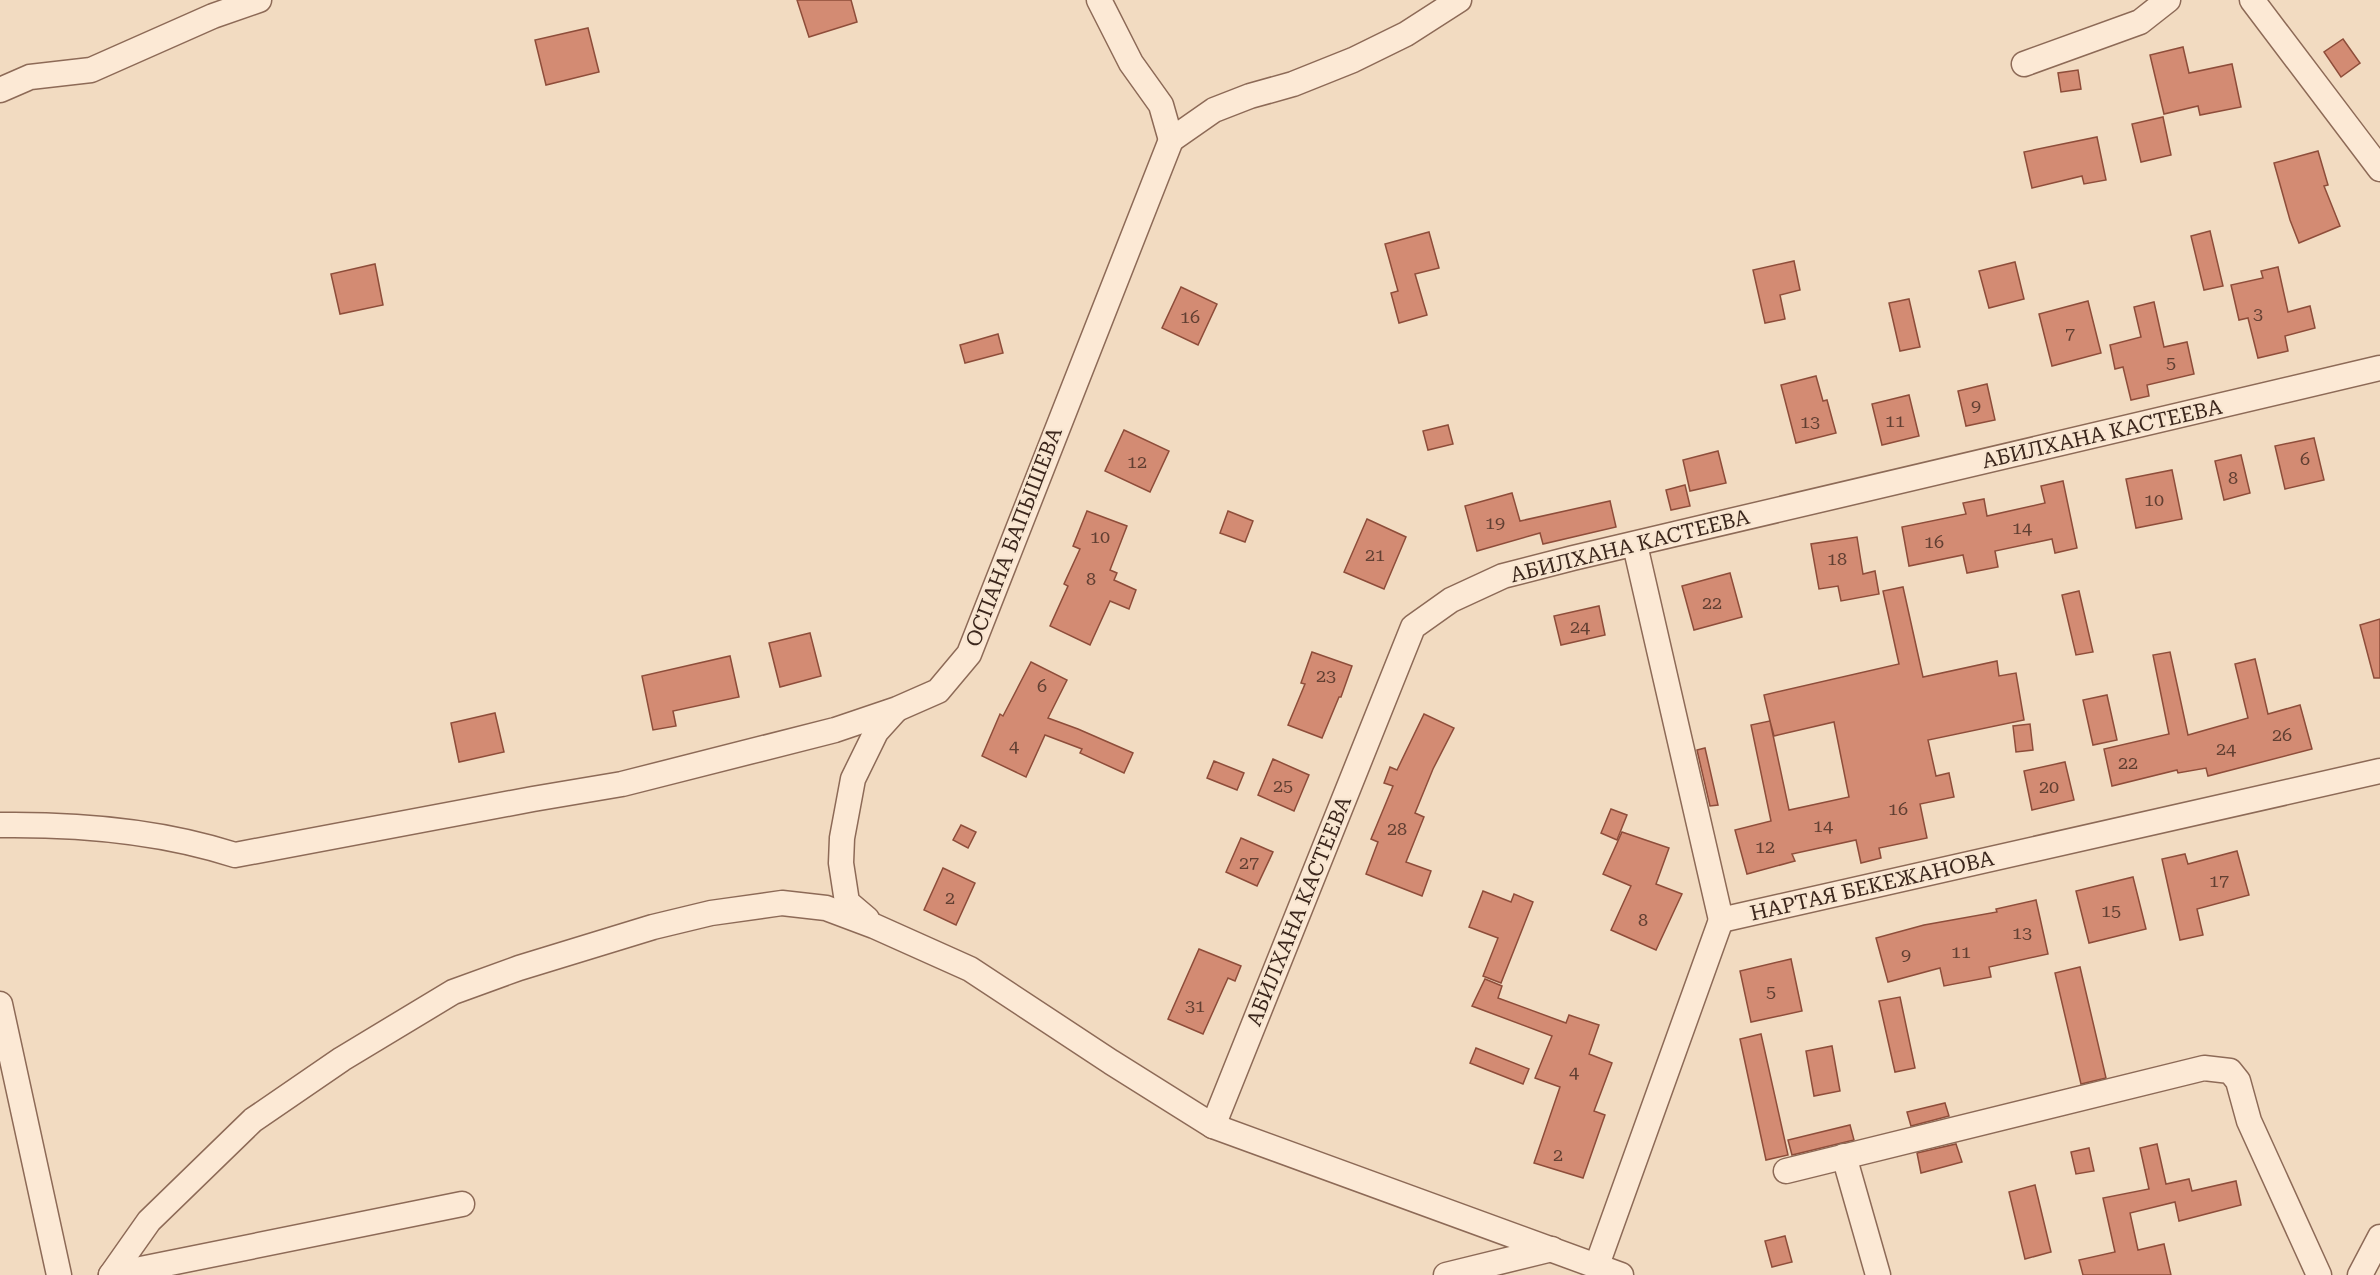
<svg xmlns="http://www.w3.org/2000/svg" width="2380" height="1275" font-family="'Roboto Serif',serif">
<style>
.building{fill:#d38b73;stroke:#8e4d3a;stroke-width:1.5;fill-rule:evenodd}
.lines{fill:none;stroke-linecap:round;stroke-linejoin:round}
.minor-casing{stroke:#8d6a57;stroke-width:27}
.minor{stroke:#fce9d5;stroke-width:24}
.labels{text-anchor:middle;dominant-baseline:central;stroke-width:4.5;stroke-linejoin:round;paint-order:stroke}
.number-label{font-size:18px;fill:#613f32}
.street-label{font-size:21px;fill:#3b261c;stroke:#f8e6d1}
</style>
<rect width="100%" height="100%" fill="#f2dbc1"/>
<g class="building">
<path d="M797 0H851L857 22 809 37Z"/>
<path d="M588 28 599 72 546 85 535 40Z"/>
<path d="M2343 39 2360 63 2341 77 2324 52Z"/>
<path d="M2183 47 2189 73 2232 64 2241 107 2200 115 2198 106 2164 114 2150 55Z"/>
<path d="M2078 70 2081 89 2061 92 2058 73Z"/>
<path d="M2163 117 2171 155 2141 162 2132 124Z"/>
<path d="M2097 137 2106 180 2084 184 2082 176 2032 188 2024 152Z"/>
<path d="M2318 151 2328 185 2324 186 2340 226 2299 243 2290 220 2274 163Z"/>
<path d="M2210 231 2223 286 2204 290 2191 236Z"/>
<path d="M1429 232 1439 268 1415 274 1427 315 1399 323 1391 293 1398 291 1385 244Z"/>
<path d="M1794 261 1800 290 1780 295 1785 319 1765 323 1753 270Z"/>
<path d="M2015 262 2024 299 1989 308 1979 271Z"/>
<path d="M375 264 383 305 340 314 331 274Z"/>
<path d="M2278 267 2288 312 2310 306 2315 328 2285 336 2288 351 2258 358 2248 318 2239 320 2231 285 2263 278 2261 271Z"/>
<path d="M1181 287 1217 304 1198 345 1162 328Z"/>
<path d="M1909 299 1920 347 1900 351 1889 303Z"/>
<path d="M2088 301 2101 353 2052 366 2039 314Z"/>
<path d="M2154 302 2164 347 2187 342 2194 374 2147 385 2149 396 2131 400 2123 367 2115 369 2110 345 2141 337 2134 307Z"/>
<path d="M998 334 1003 353 965 363 960 345Z"/>
<path d="M1816 376 1823 401 1827 400 1836 433 1796 443 1781 385Z"/>
<path d="M1987 384 1995 420 1966 426 1958 391Z"/>
<path d="M1909 395 1919 436 1882 445 1872 404Z"/>
<path d="M1448 425 1453 444 1428 450 1423 431Z"/>
<path d="M1124 430 1169 451 1150 492 1105 471Z"/>
<path d="M2314 438 2324 480 2285 489 2275 446Z"/>
<path d="M1718 451 1726 483 1690 491 1683 460Z"/>
<path d="M2241 455 2250 493 2224 500 2215 461Z"/>
<path d="M2172 470 2182 519 2136 528 2126 479Z"/>
<path d="M2063 481 2077 548 2055 553 2052 539 1995 551 1998 567 1967 573 1963 555 1909 566 1902 527 1966 514 1963 503 1984 499 1987 516 2045 503 2041 486Z"/>
<path d="M1685 485 1690 506 1671 510 1666 490Z"/>
<path d="M1512 493 1520 521 1610 501 1616 527 1543 544 1540 533 1477 551 1465 506Z"/>
<path d="M1087 511 1127 526 1110 570 1117 573 1114 580 1136 590 1129 609 1110 601 1090 645 1050 626 1068 586 1064 584 1080 549 1073 546Z"/>
<path d="M1228 511 1253 521 1245 542 1220 533Z"/>
<path d="M1367 519 1406 537 1384 589 1344 572Z"/>
<path d="M1857 537 1863 574 1875 571 1879 594 1841 601 1838 586 1819 589 1811 544Z"/>
<path d="M1730 573 1742 617 1694 630 1682 586Z"/>
<path d="M1903 587 1923 677 1997 661 1999 676 2016 673 2024 720 1928 740 1936 776 1949 773 1954 797 1920 804 1927 838 1879 848 1881 858 1861 863 1856 840 1792 854 1795 861 1747 874 1735 830 1771 821 1751 725 1770 721 1764 695 1899 664 1883 591ZM1770 721 1774 736 1834 722 1849 797 1789 810Z"/>
<path d="M2079 591 2093 652 2076 655 2062 595Z"/>
<path d="M1599 606 1605 635 1561 645 1554 616Z"/>
<path d="M2380 619V678H2374L2360 625Z"/>
<path d="M810 633 821 676 780 687 769 643Z"/>
<path d="M1312 652 1352 666 1341 697H1339L1322 738 1288 725 1305 684 1301 683Z"/>
<path d="M2170 652 2188 735 2248 718 2235 664 2255 659 2268 714 2300 705 2312 749 2208 776 2206 768 2178 773 2177 770 2112 786 2104 749 2169 734 2153 655Z"/>
<path d="M730 656 739 697 673 711 676 726 653 730 642 676Z"/>
<path d="M1031 662 1067 680 1048 718 1078 729 1133 753 1124 773 1080 753 1082 749 1045 735 1026 777 982 756 1000 714 1003 716Z"/>
<path d="M2107 695 2117 740 2093 745 2083 700Z"/>
<path d="M495 713 504 752 459 762 451 723Z"/>
<path d="M1424 714 1454 728 1433 769 1415 813 1424 817 1406 862 1431 871 1422 896 1366 874 1378 842 1371 839 1393 786 1384 783 1390 767 1397 770Z"/>
<path d="M2030 724 2033 750 2016 752 2013 726Z"/>
<path d="M1705 748 1718 805 1710 806 1697 750Z"/>
<path d="M1273 759 1309 775 1294 811 1258 795Z"/>
<path d="M1214 761 1244 773 1237 790 1207 778Z"/>
<path d="M2065 762 2074 800 2032 810 2024 771Z"/>
<path d="M1611 809 1627 815 1617 840 1601 833Z"/>
<path d="M961 825 976 832 968 848 953 840Z"/>
<path d="M1622 832 1669 848 1656 884 1682 894 1656 950 1611 930 1631 886 1603 874Z"/>
<path d="M1241 838 1273 852 1257 886 1226 872Z"/>
<path d="M2237 851 2249 895 2197 909 2203 935 2180 940 2162 859 2185 854 2188 864Z"/>
<path d="M943 868 975 883 956 925 924 910Z"/>
<path d="M2133 877 2146 929 2089 943 2076 891Z"/>
<path d="M1483 891 1511 902 1514 894 1533 902 1501 983 1483 976 1498 938 1469 927Z"/>
<path d="M2036 900 2048 954 1989 967 1991 977 1944 986 1940 968 1888 982 1876 938 1924 925 1997 912 1996 909Z"/>
<path d="M1199 949 1241 966 1235 981 1228 978 1203 1034 1168 1019Z"/>
<path d="M1791 959 1802 1011 1751 1022 1740 971Z"/>
<path d="M2080 967 2106 1078 2081 1084 2055 973Z"/>
<path d="M1485 979 1502 986 1498 998 1566 1023 1569 1015 1599 1025 1589 1054 1612 1063 1594 1111 1605 1115 1583 1178 1534 1163 1560 1087 1535 1078 1552 1036 1472 1006Z"/>
<path d="M1900 997 1915 1068 1895 1072 1879 1001Z"/>
<path d="M1761 1034 1788 1155 1766 1160 1740 1039Z"/>
<path d="M1832 1046 1840 1091 1814 1096 1806 1051Z"/>
<path d="M1476 1048 1529 1069 1523 1084 1470 1063Z"/>
<path d="M1945 1103 1949 1116 1911 1126 1907 1112Z"/>
<path d="M1850 1125 1854 1140 1792 1155 1788 1140Z"/>
<path d="M1956 1144 1962 1162 1921 1173 1917 1153Z"/>
<path d="M2157 1144 2166 1184 2189 1179 2192 1191 2236 1181 2241 1205 2179 1221 2175 1202 2130 1213 2138 1250 2164 1244 2171 1275H2083L2079 1260 2115 1252 2103 1198 2149 1189 2140 1148Z"/>
<path d="M2089 1148 2094 1171 2076 1174 2071 1152Z"/>
<path d="M2035 1185 2051 1252 2025 1259 2009 1192Z"/>
<path d="M1785 1236 1792 1262 1772 1267 1765 1241Z"/>
</g>
<g class="lines">
<g class="minor-casing">
<g id="minor">
<path d="M1099 0 1131 63 1161 105 1171 140"/>
<path d="M2252 0 2380 169"/>
<path d="M2024 64 2140 22 2168 0"/>
<path d="M0 90 30 77 91 70 213 16 259 0"/>
<path d="M1171 140 1214 110 1250 96 1293 84 1353 60 1406 34 1459 0"/>
<path d="M1635 545 1721 920"/>
<path d="M0 825C78 824 161 831 235 855L533 799 622 784 835 730 897 709 938 691 969 654 1171 140"/>
<path d="M867 919 847 902 841 863 842 838 853 779 876 732 895 711"/>
<path d="M1721 920 2380 771"/>
<path d="M0 1004 59 1275"/>
<path d="M1213 1126 1413 627 1451 600 1503 576 1573 558 2380 368"/>
<path d="M1844 1156 1878 1275"/>
<path d="M1786 1171 2204 1068 2230 1071 2238 1081 2249 1121 2319 1275"/>
<path d="M1597 1265 1721 920"/>
<path d="M111 1275 149 1221 253 1120 342 1059 453 992 519 968 653 927 711 913 782 903 826 908 874 926 970 969 1111 1062 1213 1126 1621 1275"/>
<path d="M111 1275 462 1204"/>
<path d="M1446 1275 1552 1249"/>
<path d="M2360 1275 2380 1237"/>
</g>
</g>
<use href="#minor" class="minor"/>
</g>
<g class="labels">
<g class="number-label">
<text x="2258" y="313">3</text>
<text x="1190" y="316">16</text>
<text x="2070" y="333">7</text>
<text x="2171" y="362">5</text>
<text x="1976" y="405">9</text>
<text x="1895" y="420">11</text>
<text x="1810" y="421">13</text>
<text x="2305" y="458">6</text>
<text x="1137" y="461">12</text>
<text x="2233" y="477">8</text>
<text x="2154" y="499">10</text>
<text x="1495" y="522">19</text>
<text x="2022" y="527">14</text>
<text x="1100" y="536">10</text>
<text x="1934" y="541">16</text>
<text x="1375" y="554">21</text>
<text x="1837" y="558">18</text>
<text x="1091" y="578">8</text>
<text x="1712" y="602">22</text>
<text x="1580" y="626">24</text>
<text x="1326" y="675">23</text>
<text x="1042" y="685">6</text>
<text x="2282" y="734">26</text>
<text x="1014" y="745">4</text>
<text x="2226" y="748">24</text>
<text x="2128" y="762">22</text>
<text x="1283" y="785">25</text>
<text x="2049" y="786">20</text>
<text x="1898" y="808">16</text>
<text x="1823" y="825">14</text>
<text x="1397" y="828">28</text>
<text x="1765" y="846">12</text>
<text x="1249" y="862">27</text>
<text x="2219" y="880">17</text>
<text x="950" y="897">2</text>
<text x="2111" y="910">15</text>
<text x="1643" y="919">8</text>
<text x="2022" y="932">13</text>
<text x="1961" y="951">11</text>
<text x="1906" y="954">9</text>
<text x="1771" y="991">5</text>
<text x="1195" y="1005">31</text>
<text x="1574" y="1071">4</text>
<text x="1558" y="1154">2</text>
</g>
<g class="street-label">
<text transform="translate(2102 434) rotate(-13)">АБИЛХАНА КАСТЕЕВА</text>
<text transform="translate(1014 537) rotate(-69)">ОСПАНА БАПЫШЕВА</text>
<text transform="translate(1630 546) rotate(-14)">АБИЛХАНА КАСТЕЕВА</text>
<text transform="translate(1872 886) rotate(-13)">НАРТАЯ БЕКЕЖАНОВА</text>
<text transform="translate(1299 911) rotate(-68)">АБИЛХАНА КАСТЕЕВА</text>
</g>
</g>
</svg>
